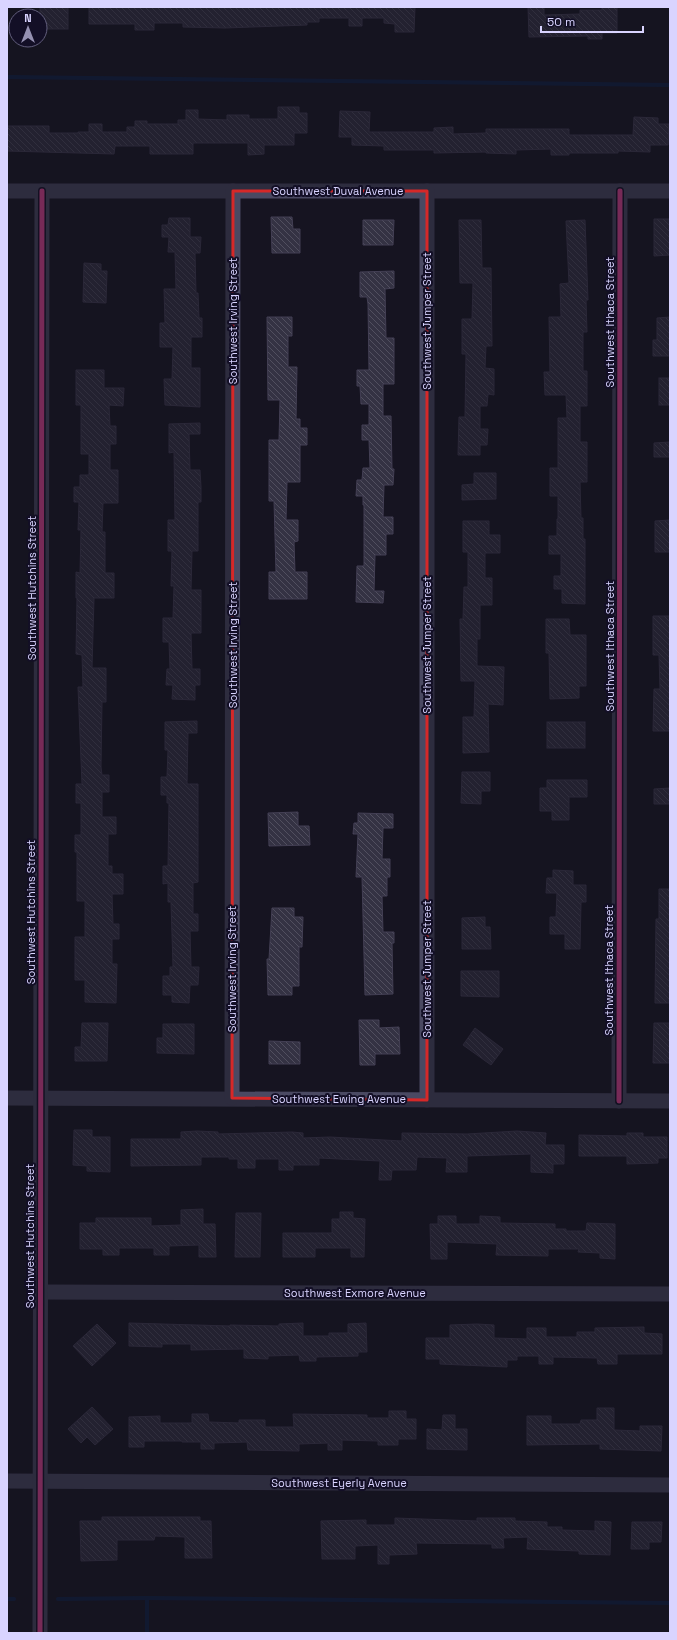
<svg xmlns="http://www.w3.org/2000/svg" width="677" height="1640" font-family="'Space Grotesk',sans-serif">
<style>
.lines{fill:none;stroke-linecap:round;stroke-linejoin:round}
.stream{stroke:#0d2144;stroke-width:4}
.building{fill:url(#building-back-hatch);stroke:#433f54}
.minor{stroke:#4a4962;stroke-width:15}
.cycleway-casing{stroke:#130f26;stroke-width:8}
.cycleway{stroke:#ed469a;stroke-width:5}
.marked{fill:none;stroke:#d62828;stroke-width:3;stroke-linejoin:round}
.labels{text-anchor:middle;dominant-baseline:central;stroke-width:4;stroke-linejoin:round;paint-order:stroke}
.street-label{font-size:11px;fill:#d9d4ff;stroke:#130f26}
</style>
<defs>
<pattern id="building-back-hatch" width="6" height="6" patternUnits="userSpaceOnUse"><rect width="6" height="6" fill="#343243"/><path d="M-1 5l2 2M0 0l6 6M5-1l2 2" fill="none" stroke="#514f5f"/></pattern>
</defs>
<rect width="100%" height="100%" fill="#161421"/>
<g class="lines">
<g class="stream">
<path d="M7 77 670 85"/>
<path d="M147 1598V1633"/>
<path d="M7 1599H14"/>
<path d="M58 1599 147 1598 670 1603"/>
</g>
</g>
<g class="building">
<rect x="40" y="7" width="28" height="22"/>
<path d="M89 7H415L414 32H395V24L384 23V18H362V26H349V18H319V22H307V25L225 28 183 27V23H154V30H135V24H89Z"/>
<path d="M528 7H544V15L580 14V10H602V7H617V33H602V39H588V36L529 37Z"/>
<path d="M278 107H299V113H307V133H294V145H264V154L248 155V143H193V154H150V146H115L114 154 7 151V126H49V133H78V132H89V124H102V132H127V127H135V121H147V124H178V120H186V110H198V119L227 120V115H249V119H278Z"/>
<path d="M340 111 370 112 369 132H434V128L453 127V134L486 133V129H569V135H633L634 117 658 118V124H669L668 145H650V152L618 151V153H569V155H551V149L516 150V154L486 153V152L434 153V150H384V146L352 145V137H339Z"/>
<path d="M271 217H292L293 229H300V253H272Z"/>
<path d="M169 218H190V237H201L200 253H195L196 293H198L199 318H202V337H191V368H200V407L165 405 164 379H172L173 347H160V323H165L164 289H176L175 252H168L169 237H162V225H168Z"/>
<path d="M654 219H670V255L654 256Z"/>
<path d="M363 220H394L393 245H363Z"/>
<path d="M459 220H481L482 268H491L492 346H486L485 368 494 369V395L488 394 487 406H480V429H488L487 445H480V455H458L459 417H465L466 354H462V319H472L473 283H460Z"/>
<path d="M585 220 588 300H586L587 332H583V371H587V406H580V442H587V482H580L581 518H583V539H585V604L562 603V589H554V576H561V554H549V536H557V519H558V496H550V468H558V418H567L566 395H545L544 372H550L549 317H561L560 284 569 283 566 221Z"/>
<path d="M84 263 101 264V271H107L106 303 83 302Z"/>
<path d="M394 271V288L385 289 386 338H394V384H383V416H391L392 469H394L393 485H384L383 517H393V534H386V555H375L374 591H384L383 603 356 602 357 566H364V505H363V496H356L357 480H362L363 468H370L369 440H362V425H369V404H361L360 386H357V370H369L368 304 367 297H360V272Z"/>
<path d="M267 317H292V336H288V367H297L296 419H300V428H307V445H300V482H287L286 520H298V541L294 542 295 572H307V599H269V572H276L274 501H269V440H279L280 400H268Z"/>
<path d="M670 317V356H653V340H657V318Z"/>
<path d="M76 370H104V388H124L123 406 109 405 110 426H116V444H110V470H118V503H103L102 532H105V573H114V598H94L92 668H106V702H102L101 767 102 775H109V792H102V817H116V834H108V866H112V874H123V894H112L113 924H119V939H112V964H117L116 1003 85 1002V980H75V937H85V901H77V852H75V835H81V803H76V784H82L78 687H83L82 655 76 654 77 598H76V572L80 573 81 530H78L79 502H74V487H80V475H89V454H81V405H76Z"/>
<rect x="659" y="378" width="11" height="27"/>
<path d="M200 423V434H189L190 470H200L201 487V502H198V551H192L191 590H201V633H191L192 669H200V685H195V700L172 699 173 685H166L167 669H170L169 642H163V618H173L174 586H171L172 551H168V520H175L174 452 169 453V424Z"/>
<path d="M670 442V457H654V443Z"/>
<path d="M474 473H496V499L462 500V485L474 484Z"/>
<path d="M670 520V552H655V521Z"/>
<path d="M463 521H489V535H500V553H485V578H492V605H480V639H477V666L504 667 503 705 488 704 489 752 463 753V717H474L475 681H461L460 619H463L464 587H468V552H463Z"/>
<path d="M653 616H670V731H653L654 689H660L659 655H653Z"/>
<path d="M546 619H569L570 635H586V686H579V698L550 699 549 653H546Z"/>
<path d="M197 721V733H188L187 784H198V882L193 883V914H198V931H190L191 967H199L198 985H190L189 1003 172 1002V995H163V976H170V967H173L171 902H168V883L163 884V866H168L169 803H167V795H161V777H167L168 750H165V722Z"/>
<rect x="547" y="722" width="38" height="26"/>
<path d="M462 772H490V791H481V804L461 803Z"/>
<path d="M547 780H587V797H569V820H552V811H540V788H547Z"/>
<path d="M670 788V804H654V789Z"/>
<path d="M298 812V826H309L310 845 269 846 268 813Z"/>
<path d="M358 813 393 814V828H383L382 859H390V877H387V896H382L383 932H394V943H392L393 994 365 995 362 877H356L358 834H353L354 823H358Z"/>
<path d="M553 870 573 871V885H586V902H581L580 949H565V934H550V917H556L557 893H546L547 878H553Z"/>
<path d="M659 889H670V1003H655L656 919H659Z"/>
<path d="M272 908H294V917H303L302 947H299V986H292V995H268L267 959H269Z"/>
<path d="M485 917V927H490L491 949H462V918Z"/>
<path d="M461 971H499V997L461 996Z"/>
<path d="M359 1020H379V1028L399 1027 400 1054H375V1065H360Z"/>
<path d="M82 1023H108L107 1061H75V1047H81Z"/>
<path d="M654 1023H670V1063H653Z"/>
<path d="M163 1024H194V1054L157 1053V1038H163Z"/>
<path d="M475 1028 503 1049 491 1065 463 1045Z"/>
<path d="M269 1041 300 1042V1064H269Z"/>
<path d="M74 1130H92V1137H110V1172L87 1171V1166L73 1165Z"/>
<path d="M197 1131 218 1132V1134L292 1132 303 1133V1138L330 1137 402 1141V1133L467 1134 517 1131 546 1133 545 1145H564V1164H553V1173L531 1172V1154L467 1156V1172H446L447 1158 417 1157 416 1170H392L391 1180H379L380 1161 319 1158V1165H293V1170H279V1159H255V1168H238V1159H229V1157H201V1165L131 1166V1139H181V1132Z"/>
<path d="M627 1133H643V1137H667V1158H658V1163L627 1164V1156H579V1135L627 1136Z"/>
<path d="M203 1209V1224H215L216 1257H199V1245L169 1246V1255H154V1248H119V1255H103V1249H80V1223H96V1218H151V1226L181 1225V1210Z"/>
<path d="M340 1212H353V1218L365 1219 364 1257H351V1248H315V1257H283V1233H332V1219H340Z"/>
<path d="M236 1213H261L260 1257H235Z"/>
<path d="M438 1216H456V1224H480V1216L500 1217V1223L555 1224V1229H566V1231H586L587 1223 615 1224V1259L600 1258V1253L578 1252 579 1249H548V1256L496 1255 497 1244 447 1242V1259H431L430 1224H438Z"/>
<path d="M129 1323 230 1326V1325L279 1326V1324L303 1323V1336H329V1333H348V1324L366 1323 367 1352H358V1356L316 1357V1361H300L299 1355 268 1356V1359L244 1358V1349L191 1350V1344H162V1347L129 1346Z"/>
<path d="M97 1324 116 1343 92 1366 73 1346Z"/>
<path d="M477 1324 494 1325V1338L527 1339V1328H546V1337H577V1332H595V1328L644 1327V1333L662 1334V1354H617V1364H598L597 1358 553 1357V1364H539V1356H517V1360H507V1367L440 1364V1359H426V1338H450V1325Z"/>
<path d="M92 1407 113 1429 95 1445 87 1437 81 1443 68 1429Z"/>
<path d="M597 1408H614V1430L640 1431V1426H662L661 1451 600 1449V1444L527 1445V1416H551V1424H580L581 1420H597Z"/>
<path d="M389 1411H406V1419H416V1439H398V1445H378V1441L342 1440V1450H328V1443L299 1444V1451L248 1450 247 1442 214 1443V1449H201V1442H182V1441H144V1447H129V1417L160 1416V1423H192V1414H208L209 1422 239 1423V1420H265V1427H294L293 1414 367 1415V1418H389Z"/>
<path d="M443 1415H455V1429H467V1450L427 1449V1429L442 1430Z"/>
<path d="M102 1517H200V1521H211L212 1558H185V1537L155 1536 154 1540H117V1560L81 1561 80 1521H102Z"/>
<path d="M395 1518 477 1521V1518H515V1521L547 1522V1527H562V1530L595 1531V1521L611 1522 610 1555 579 1554V1551L527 1549 528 1537 503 1538 504 1548H492V1544L416 1543 417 1554 389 1555V1564H378V1545L355 1546V1559H322L321 1521 366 1520V1525H395Z"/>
<path d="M632 1522H662L661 1542H649V1549H631Z"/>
</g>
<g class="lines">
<g class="minor">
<path d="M7 191H670"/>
<path d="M427 191V1100"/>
<path d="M7 1098 670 1101"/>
<path d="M232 1098 233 191"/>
<path d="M619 1101 620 191"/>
<path d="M40 1292 670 1294"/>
<path d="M7 1481 670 1485"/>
<path d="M40 1633 42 191"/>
</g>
<g class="cycleway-casing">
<g id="cycleway">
<path d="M619 1101 620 191"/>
<path d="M40 1633 42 191"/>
</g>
</g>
<use href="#cycleway" class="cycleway"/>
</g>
<path d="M0 0H677V1640H0ZM233 191H427V1100L232 1098Z" fill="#161421" fill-opacity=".55" fill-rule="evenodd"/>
<path class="marked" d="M233 191H427V1100L232 1098Z"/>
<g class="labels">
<g class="street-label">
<text x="338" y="191">Southwest Duval Avenue</text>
<text transform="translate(233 321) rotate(-90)">Southwest Irving Street</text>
<text transform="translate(427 321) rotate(-90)">Southwest Jumper Street</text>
<text transform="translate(610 322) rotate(-90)">Southwest Ithaca Street</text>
<text transform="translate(32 588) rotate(-90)">Southwest Hutchins Street</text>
<text transform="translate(233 645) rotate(-90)">Southwest Irving Street</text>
<text transform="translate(427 645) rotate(-90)">Southwest Jumper Street</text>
<text transform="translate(610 646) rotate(-90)">Southwest Ithaca Street</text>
<text transform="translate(31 912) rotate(-90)">Southwest Hutchins Street</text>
<text transform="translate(232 969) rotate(-90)">Southwest Irving Street</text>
<text transform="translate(427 969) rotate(-90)">Southwest Jumper Street</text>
<text transform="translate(609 970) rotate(-90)">Southwest Ithaca Street</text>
<text x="339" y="1099">Southwest Ewing Avenue</text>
<text transform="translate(30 1236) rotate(-90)">Southwest Hutchins Street</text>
<text x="355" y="1293">Southwest Exmore Avenue</text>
<text x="339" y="1483">Southwest Eyerly Avenue</text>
</g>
</g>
<rect width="677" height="1640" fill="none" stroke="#d9d4ff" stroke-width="16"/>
<g transform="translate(28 28)"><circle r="19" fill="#130f26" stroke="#625e7d"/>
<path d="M0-3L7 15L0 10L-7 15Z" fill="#9591b1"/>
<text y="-6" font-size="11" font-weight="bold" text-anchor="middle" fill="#d9d4ff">N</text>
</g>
<path d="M541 26v6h102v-6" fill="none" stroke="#d9d4ff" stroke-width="2"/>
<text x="547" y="26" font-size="12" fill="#d9d4ff" stroke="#130f26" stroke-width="3" paint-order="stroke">50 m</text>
</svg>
